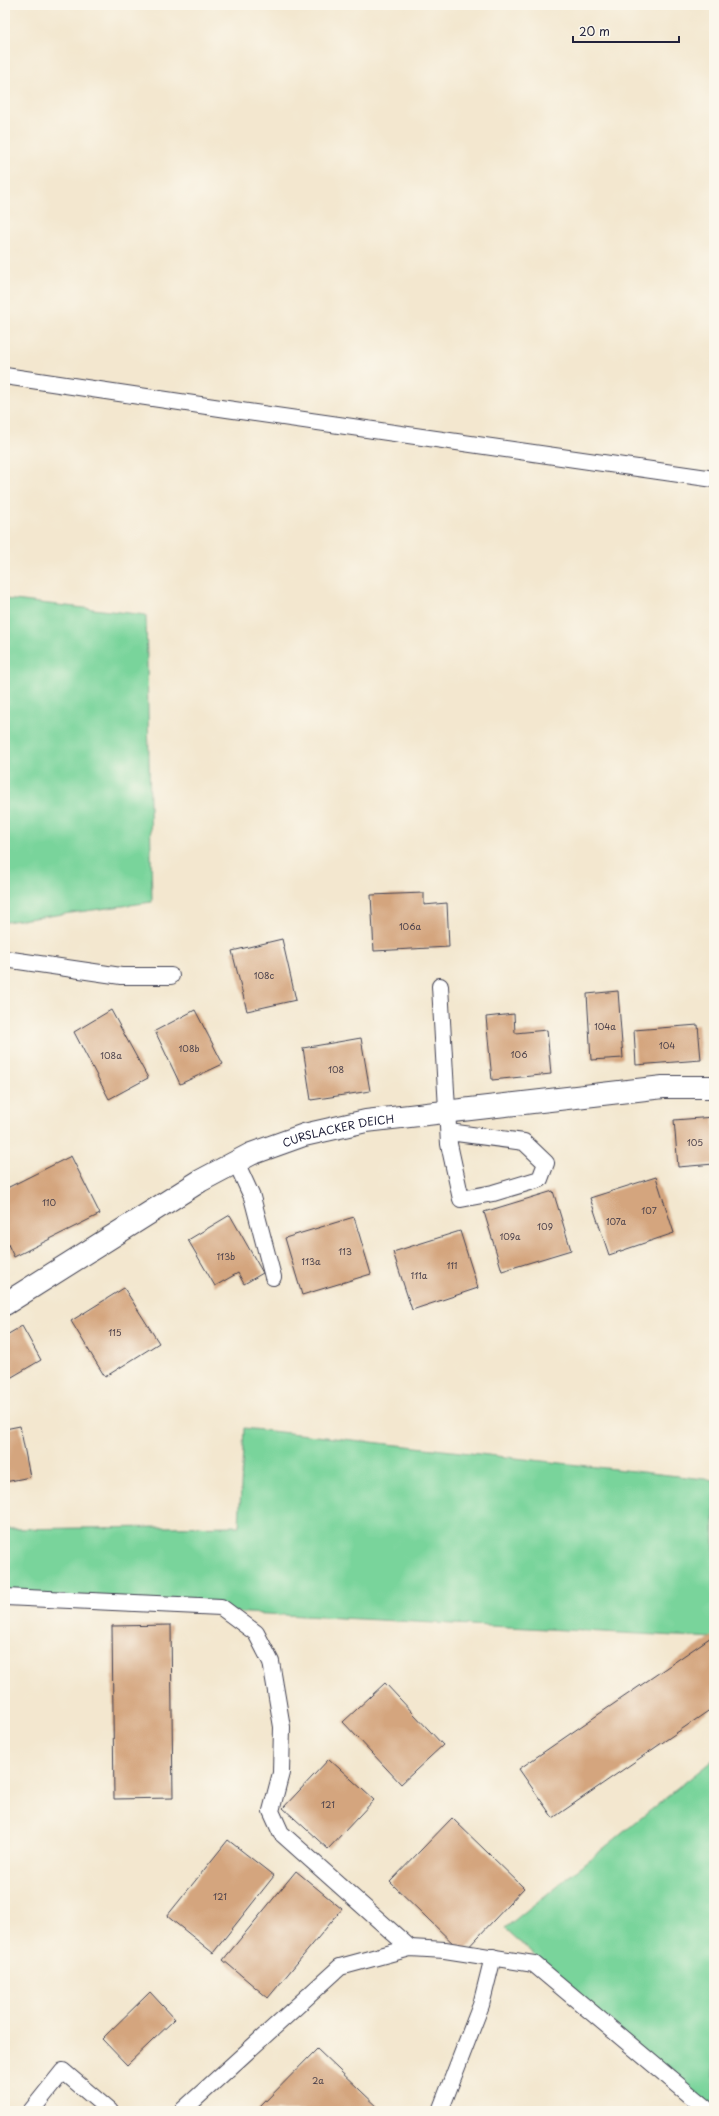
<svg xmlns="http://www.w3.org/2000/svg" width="719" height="2116" font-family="'Playpen Sans',sans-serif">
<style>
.green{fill:#79d49b;stroke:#4e7b6b}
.building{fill:#d4a57e}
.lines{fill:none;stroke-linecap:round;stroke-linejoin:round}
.lane-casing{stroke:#414051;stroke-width:18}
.street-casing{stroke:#414051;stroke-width:24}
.lane{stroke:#fff;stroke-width:16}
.street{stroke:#fff;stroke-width:22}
.labels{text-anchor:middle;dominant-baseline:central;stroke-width:3.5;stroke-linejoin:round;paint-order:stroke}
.number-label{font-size:9px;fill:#4e434c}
.street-label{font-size:11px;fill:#22223b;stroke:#fbf7ec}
</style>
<rect width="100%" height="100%" fill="#fbf7ec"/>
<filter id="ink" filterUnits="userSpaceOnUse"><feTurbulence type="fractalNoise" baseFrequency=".025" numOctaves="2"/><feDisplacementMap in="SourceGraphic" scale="8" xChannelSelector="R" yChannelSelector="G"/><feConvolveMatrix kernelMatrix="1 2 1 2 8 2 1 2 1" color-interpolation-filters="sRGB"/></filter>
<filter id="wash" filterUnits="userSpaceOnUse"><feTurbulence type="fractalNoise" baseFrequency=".012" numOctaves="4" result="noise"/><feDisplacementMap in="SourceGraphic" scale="16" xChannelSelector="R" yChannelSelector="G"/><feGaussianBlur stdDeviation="0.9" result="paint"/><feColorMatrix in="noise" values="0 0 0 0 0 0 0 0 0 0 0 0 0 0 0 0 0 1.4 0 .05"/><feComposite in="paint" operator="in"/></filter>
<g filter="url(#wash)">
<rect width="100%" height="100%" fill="#f3e7cf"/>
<g class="green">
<path d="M5 599 146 615 152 902 5 922Z"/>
<path d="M244 1428 714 1480V1638L5 1600V1529L239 1526Z"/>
<path d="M714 1759V2111H703L505 1928Z"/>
</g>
<g id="blocks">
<g class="building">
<path d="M424 893V905L447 903 449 947 374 951 371 895Z"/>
<path d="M282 939 296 1000 247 1011 232 951Z"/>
<path d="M618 991 623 1058 591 1060 587 994Z"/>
<path d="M111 1010 148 1078 109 1099 74 1032Z"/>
<path d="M195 1010 223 1064 180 1084 155 1031Z"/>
<path d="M514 1014 515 1033 547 1030 551 1074 492 1080 486 1017Z"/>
<path d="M698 1025 701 1060 636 1065 634 1030Z"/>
<path d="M361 1038 370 1091 311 1100 303 1048Z"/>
<path d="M714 1117V1164L678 1167 674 1120Z"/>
<path d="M71 1156 100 1214 14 1257 5 1238V1189Z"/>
<path d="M656 1177 674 1233 609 1255 590 1198Z"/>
<path d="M553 1191 571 1250 502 1271 484 1212Z"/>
<path d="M230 1215 263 1273 244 1284 238 1273 215 1286 188 1240Z"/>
<path d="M354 1217 371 1274 302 1295 285 1238Z"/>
<path d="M460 1231 478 1288 412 1310 393 1252Z"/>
<path d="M124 1288 159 1343 105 1377 71 1321Z"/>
<path d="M22 1326 41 1360 5 1381V1336Z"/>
<path d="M20 1426 30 1477 5 1482V1429Z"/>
<path d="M171 1625 173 1798 114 1799 112 1626Z"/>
<path d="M714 1635V1707L553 1818 519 1769Z"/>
<path d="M385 1683 443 1745 401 1784 343 1722Z"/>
<path d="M329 1759 374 1800 328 1849 283 1808Z"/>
<path d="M452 1818 524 1888 463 1953 390 1882Z"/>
<path d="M228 1840 274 1876 213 1953 167 1916Z"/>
<path d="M296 1871 342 1909 268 1998 223 1960Z"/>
<path d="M150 1992 175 2019 127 2065 102 2039Z"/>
<path d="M317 2049 382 2111H256Z"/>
</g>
</g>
</g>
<g filter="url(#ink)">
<use href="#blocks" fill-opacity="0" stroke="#414051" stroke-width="1"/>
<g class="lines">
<g class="lane-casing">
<g id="lane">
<path d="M5 376 227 409 714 479"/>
<path d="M5 959 121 976H171"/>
<path d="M440 986 449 1144 461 1199 493 1193 540 1179 546 1163 524 1142 449 1132"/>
<path d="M236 1162 252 1197 273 1277"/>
<path d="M5 1597 221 1607 256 1633 271 1662 282 1727 281 1773 271 1811 281 1833 410 1948"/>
<path d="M31 2111 63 2071 110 2111"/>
<path d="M182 2111 340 1967 410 1948 445 1950 534 1964 709 2111"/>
<path d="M440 2111 481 2005 493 1957"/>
</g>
</g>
<g class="street-casing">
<g id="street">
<path id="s1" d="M5 1304 200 1181 251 1154 304 1135 366 1121 663 1087H714"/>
</g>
</g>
<use href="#lane" class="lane"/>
<use href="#street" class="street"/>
</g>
</g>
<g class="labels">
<g class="number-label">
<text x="410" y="926">106a</text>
<text x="264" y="975">108c</text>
<text x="605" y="1026">104a</text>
<text x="667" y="1045">104</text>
<text x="189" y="1048">108b</text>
<text x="519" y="1054">106</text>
<text x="111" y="1055">108a</text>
<text x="336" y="1069">108</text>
<text x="695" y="1142">105</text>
<text x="49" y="1202">110</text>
<text x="649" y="1210">107</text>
<text x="616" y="1221">107a</text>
<text x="545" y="1226">109</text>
<text x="510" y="1236">109a</text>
<text x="345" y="1251">113</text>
<text x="226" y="1256">113b</text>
<text x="311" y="1261">113a</text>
<text x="452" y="1265">111</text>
<text x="419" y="1275">111a</text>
<text x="115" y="1332">115</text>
<text x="328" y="1804">121</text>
<text x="220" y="1896">121</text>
<text x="318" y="2080">2a</text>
</g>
<g class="street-label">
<text stroke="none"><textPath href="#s1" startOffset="379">CURSLACKER DEICH</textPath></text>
</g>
</g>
<rect width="719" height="2116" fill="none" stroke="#fbf7ec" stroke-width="20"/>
<path d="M573 36v6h106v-6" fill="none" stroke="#22223b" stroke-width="2"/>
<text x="579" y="36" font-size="12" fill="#22223b" stroke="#fbf7ec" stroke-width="3" paint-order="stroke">20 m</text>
</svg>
